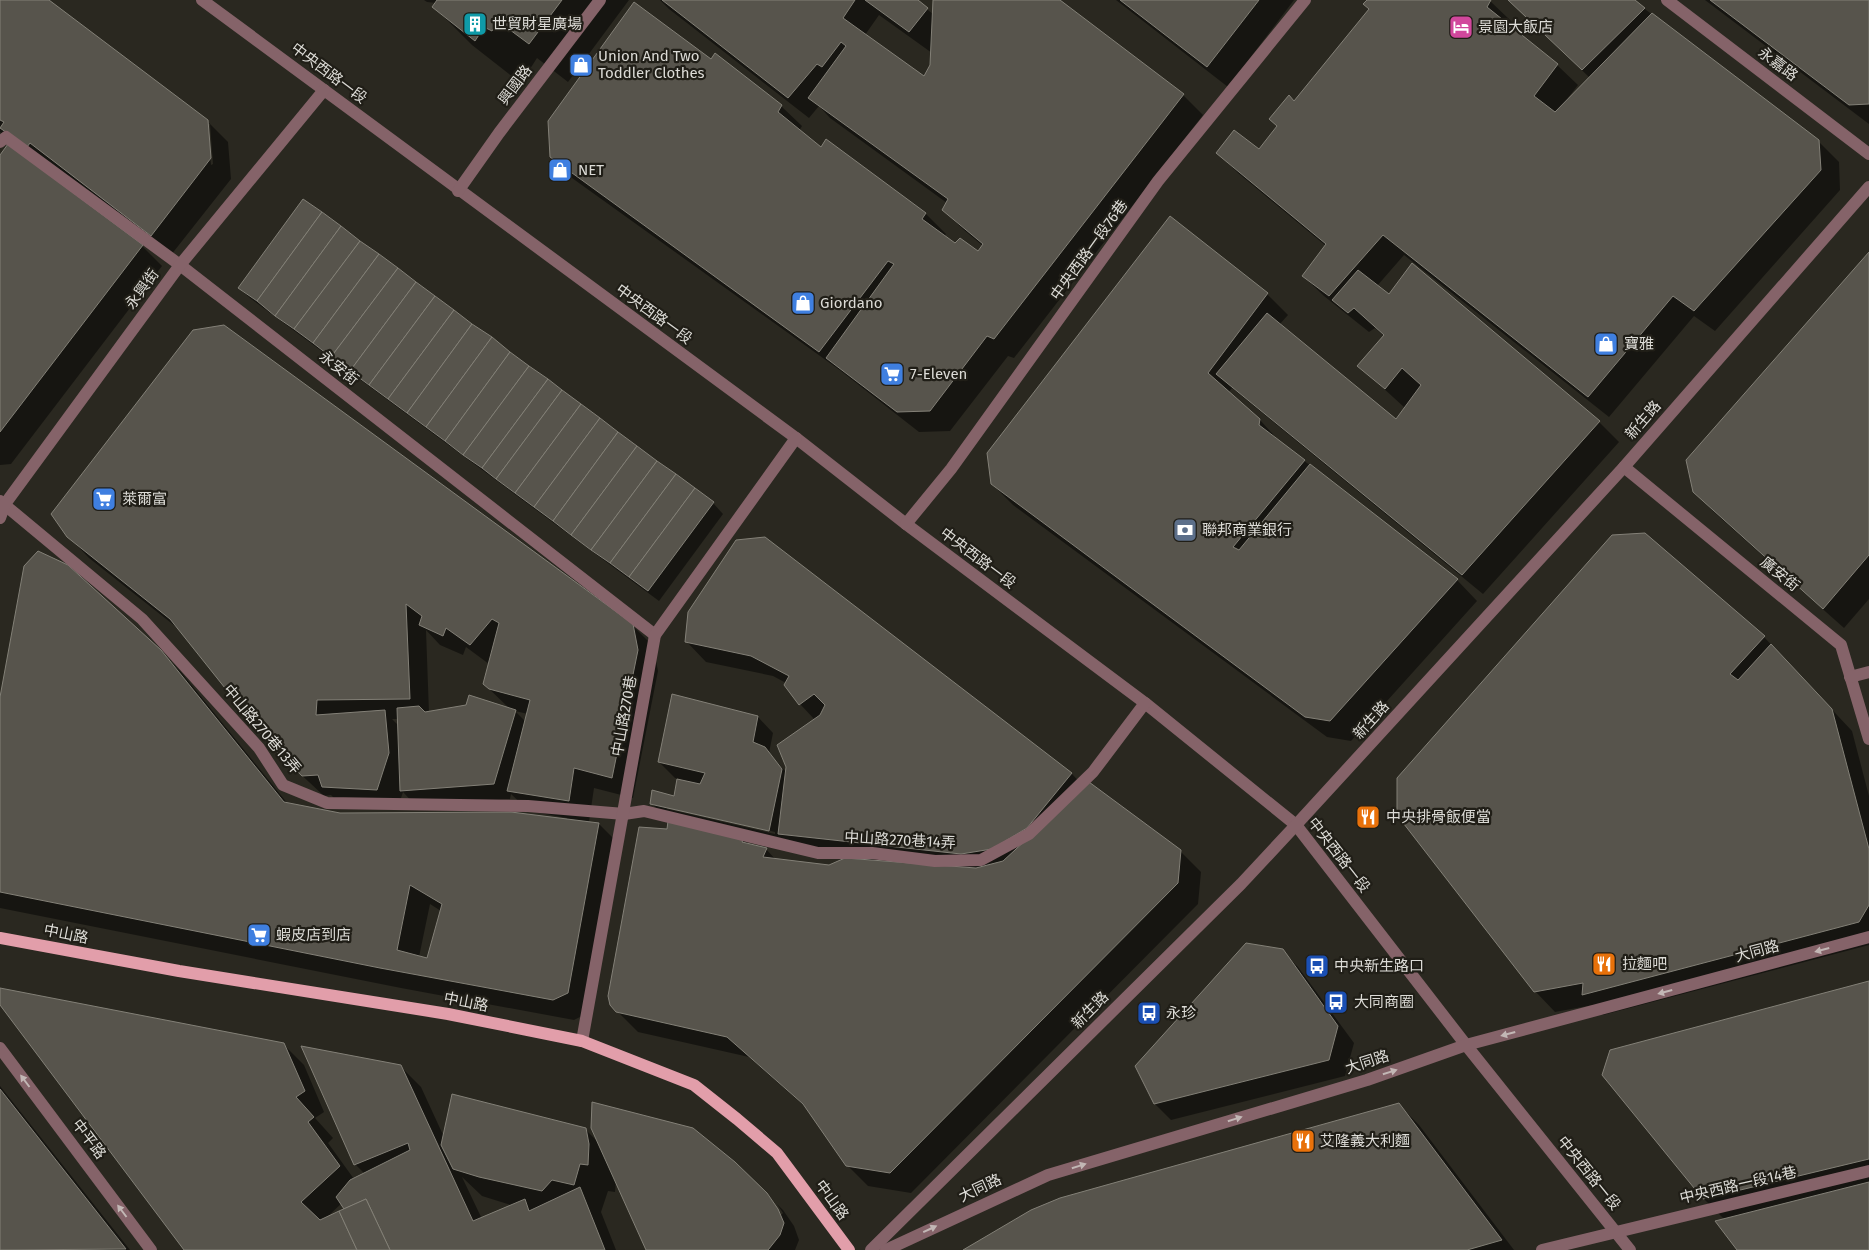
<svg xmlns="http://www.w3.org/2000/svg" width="1869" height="1250" font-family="'Fira Sans','Noto Sans TC',sans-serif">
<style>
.shadow{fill:#0007;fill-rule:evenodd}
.building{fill:#57544c;stroke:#838077;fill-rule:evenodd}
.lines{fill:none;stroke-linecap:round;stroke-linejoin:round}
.minor{stroke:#856369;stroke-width:12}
.major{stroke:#e29eaa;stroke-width:12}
.oneway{fill:#c2b7b5}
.labels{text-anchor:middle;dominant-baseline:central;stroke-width:4.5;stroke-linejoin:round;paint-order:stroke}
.poi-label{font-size:15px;fill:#dcdbd6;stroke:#201e17;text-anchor:start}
.street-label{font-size:15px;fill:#dcdbd6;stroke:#201e17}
</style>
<rect width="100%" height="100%" fill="#2a2820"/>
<g class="shadow">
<path d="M0 0H47L207 121 228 142 231 179 171 255 0 132ZM207 124H210L213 164 211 165Z"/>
<path d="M424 0H629L568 82 537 58 530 69 523 65 514 78 472 45 434 7 436 3 427 2Z"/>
<path d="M660 0H915L933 14 935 0H1058L1183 95 1203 115 1014 358 1008 356 950 431 919 432 841 371 572 178 551 157 711 61 781 106 802 126 799 131 821 149 826 141 926 214 946 234 944 237 955 245 979 253 983 246 964 230 943 210 947 203 830 118 819 106 809 118 669 9ZM879 15 932 53 931 66 925 78 865 35Z"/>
<path d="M1116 0H1294L1228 87Z"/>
<path d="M1369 0H1489L1511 21 1508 26 1557 65 1578 85 1568 98 1569 99 1590 78 1509 0H1633L1818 141 1839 162 1840 190 1715 331 1694 316 1609 417 1404 255 1377 286 1389 295 1412 265 1599 422 1619 442 1483 594 1232 388 1228 393 1260 420 1280 442 1457 580 1477 601 1351 741 1327 737 1013 505 992 484 1170 217 1267 294 1288 315 1279 325 1396 420 1405 408 1359 366 1384 336 1375 328 1369 332 1324 296 1303 276 1326 246 1238 173 1218 153 1259 151 1294 102 1370 10Z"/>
<path d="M1705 0H1869V124Z"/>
<path d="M0 157 142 246 162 266 11 464 0 465Z"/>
<path d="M1869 254V599L1844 628 1715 513 1695 492Z"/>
<path d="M239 288 713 503 723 514 659 601 250 298Z"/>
<path d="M68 536 632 625 653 646 658 671 633 798 594 788 589 822 599 824 619 844 588 1013 574 1020 401 988 0 908V704L160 651 181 672 288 804 340 815 567 820V818L529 811 511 794 510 799 417 807 403 792 397 810 343 807 331 795 324 796 294 768 180 630 89 558ZM426 630 440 645 463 655 466 647 489 664 484 684 510 709 429 713ZM515 711 528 714 526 722ZM392 719H399V726ZM430 904 441 911 428 959 419 957Z"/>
<path d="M764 538 1072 774 1085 788 1180 851 1201 872 1198 904 911 1193 868 1186 847 1165 809 1110 749 1057 638 1032 617 1011 668 830 669 822 667 819 651 803 675 798 679 779 675 778 659 762 758 717 773 733 769 753 787 773 788 767 815 720 800 704 786 683 773 676 706 662 686 641ZM667 806 775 832V834L667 809ZM741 836 846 859 829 866 776 860 766 849 750 845Z"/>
<path d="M1764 637 1852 731 1869 796V945L1603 1015 1593 1005 1555 1012 1535 991 1398 815Z"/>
<path d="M1282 951 1298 967 1354 1043 1345 1076 1171 1120 1155 1104Z"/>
<path d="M1869 983V1250H1739L1725 1220 1704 1199Z"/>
<path d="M0 989 283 1044 304 1065 324 1112 315 1118 333 1138 328 1143 354 1179 365 1174 355 1164 400 1066 421 1087 444 1137 585 1129 599 1143 767 1194 781 1215 783 1213 777 1204 783 1210 794 1226 799 1240 795 1250H648L616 1180 615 1192 608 1191 601 1212 616 1250H186L0 1003ZM462 1177 482 1196 514 1206 482 1219ZM342 1203 346 1209 326 1218Z"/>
<path d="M0 1086 130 1250H0Z"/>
<path d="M1398 1104 1419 1125 1514 1250H965Z"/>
</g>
<g class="building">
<path d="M0 0H49L208 120 211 158 151 236 30 143 27 147 0 128 4 122 0 120Z"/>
<path d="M437 0H562L529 44 498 21 492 31 484 27 475 41 432 7Z"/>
<path d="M662 0H855L843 18 924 76 930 65 933 0H1060L1184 94 994 339 987 336 930 411 897 412 826 358 894 264 888 261 819 352 550 157 548 121 634 2 711 59 715 53 782 105 778 112 821 147 826 139 926 213 922 219 955 243 960 238 978 251 983 244 942 210 948 199 808 98 846 46 841 42 822 67 817 64 788 98Z"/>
<path d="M865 0H918L928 8 909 32Z"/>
<path d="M1120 0H1259L1207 67Z"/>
<path d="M1367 0H1491L1487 7 1558 64 1534 96 1555 112 1652 13 1819 140 1821 170 1694 311 1673 296 1588 397 1383 235 1329 296 1302 276 1326 244 1216 153 1234 130 1259 149 1277 126 1269 119 1289 95 1294 101 1369 9 1363 4Z"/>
<path d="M1508 0H1635L1645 8 1582 70Z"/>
<path d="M1710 0H1869V104L1849 105Z"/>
<path d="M8 144 143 245 0 432V155Z"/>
<path d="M303 199 322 212 257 301 238 288Z"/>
<path d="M322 212 341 226 275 316 257 301Z"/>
<path d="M1170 216 1268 293 1208 373 1260 419 1259 425 1305 460 1233 547 1239 550 1310 464 1458 579 1330 721 1305 717 991 484 987 453Z"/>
<path d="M341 226 360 241 294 329 275 316Z"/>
<path d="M360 241 379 254 313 343 294 329Z"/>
<path d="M1869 252V555L1823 609 1693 492 1686 460Z"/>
<path d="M379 254 398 268 331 357 313 343Z"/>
<path d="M1412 263 1600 421 1462 575 1216 374 1267 313 1396 419 1421 385 1402 368 1385 389 1357 366 1384 335 1354 308 1348 313 1332 300 1358 270 1389 294Z"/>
<path d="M398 268 416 282 350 371 331 357Z"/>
<path d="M416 282 435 296 369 385 350 371Z"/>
<path d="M435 296 454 310 388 399 369 385Z"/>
<path d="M454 310 472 324 407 413 388 399Z"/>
<path d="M472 324 492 337 426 427 407 413Z"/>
<path d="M224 325 633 624 638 650 612 778 574 768 569 801 507 791 530 700 489 689 483 684 499 623 492 619 470 645 446 628 443 636 419 625 422 616 406 604 410 699 317 700 316 715 385 710 389 753 377 790 322 787 318 775 302 776 272 747 170 619 67 537 51 514 193 330Z"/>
<path d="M492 337 510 352 445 441 426 427Z"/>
<path d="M510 352 529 366 463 455 445 441Z"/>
<path d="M529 366 548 379 482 468 463 455Z"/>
<path d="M548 379 562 390 496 479 482 468Z"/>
<path d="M562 390 581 404 515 493 496 479Z"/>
<path d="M581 404 600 418 534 507 515 493Z"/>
<path d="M600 418 618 432 553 521 534 507Z"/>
<path d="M618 432 637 446 571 535 553 521Z"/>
<path d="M637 446 657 461 591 550 571 535Z"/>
<path d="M657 461 676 474 610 563 591 550Z"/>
<path d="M676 474 695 488 629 577 610 563Z"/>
<path d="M695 488 714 502 648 591 629 577Z"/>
<path d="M1645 533 1765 636 1730 674 1738 680 1771 644 1832 709 1869 849V905L1859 922 1582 995 1583 983 1534 992 1397 815V778L1612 535Z"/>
<path d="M765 537 1072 773 1027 828 992 849 961 854 778 834 786 767 777 745 820 715 825 705 814 694 799 705 784 685 789 676 751 656 685 642 688 612 736 540Z"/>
<path d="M38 551 68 565 161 650 284 802 340 813 511 812 599 823 568 993 553 1000 380 968 0 892V697L24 566ZM410 885 442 904 427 958 397 950Z"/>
<path d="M672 694 758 716 753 742 765 747 782 769 769 831 650 804 652 790 674 796 677 779 700 784 705 773 658 762Z"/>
<path d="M469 695 516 710 494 784 400 791 397 708 419 706 425 712 466 705Z"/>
<path d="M1089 782 1181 850 1178 883 890 1173 846 1166 803 1104 727 1037 616 1012 610 1005 608 996 639 827 667 829 668 821 744 838 742 842 767 848 763 857 829 865 845 858 976 868 1003 861Z"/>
<path d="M1246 943 1283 949 1338 1026 1329 1060 1154 1104 1135 1066Z"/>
<path d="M1869 981V1159L1703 1199 1602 1075 1610 1050Z"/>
<path d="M0 988 284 1043 305 1091 296 1097 314 1117 308 1122 340 1166 301 1202 320 1220 339 1211 357 1250H184L0 1005Z"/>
<path d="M301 1046 401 1065 473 1221 525 1199 529 1211 580 1187 605 1250H390L366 1199 344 1209 336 1197 350 1180 410 1150 408 1143 354 1165Z"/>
<path d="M0 1089 126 1249 0 1250Z"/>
<path d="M452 1094 586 1128 589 1144 588 1165 580 1164 574 1185 552 1180 542 1191 479 1177 453 1169 441 1145Z"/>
<path d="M592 1102 693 1128 735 1162 767 1193 778 1209 784 1223 780 1235 768 1250H646L591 1128Z"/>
<path d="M1399 1103 1502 1240 1467 1250H963L1031 1210 1060 1198Z"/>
<path d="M1869 1182V1250H1737L1715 1221Z"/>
<path d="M366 1199 390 1250H357L339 1211Z"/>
</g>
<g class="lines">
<g class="minor">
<path d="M202 0 796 438 906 524 1145 703 1296 825 1466 1045 1630 1250"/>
<path d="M1667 0 1869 154"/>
<path d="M0 142 6 137 180 265 655 635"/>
<path d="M458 191 499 133 600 0"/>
<path d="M1624 467 1841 645 1869 739"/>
<path d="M0 501 142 619 259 748 283 785 327 803 528 806 624 814 644 811 818 853H872L935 861 981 860 1029 834 1093 772 1145 703"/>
<path d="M0 518 5 504 180 265 324 90"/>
<path d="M906 524 951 469 1158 181 1305 0"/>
<path d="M1850 677 1869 672"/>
<path d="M582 1041 655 635 796 438"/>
<path d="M0 1048 151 1250"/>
<path d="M871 1250 1241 884 1296 825 1624 467 1869 187"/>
<path d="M886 1250 1048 1175 1367 1080 1466 1045 1869 937"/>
<path d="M1542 1250 1869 1171"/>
</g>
<path class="major" d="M0 938 179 971 448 1014 582 1041 694 1085 737 1119 777 1153 849 1250"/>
</g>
<defs><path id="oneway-solid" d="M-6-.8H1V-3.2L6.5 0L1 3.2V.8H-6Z" transform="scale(1.25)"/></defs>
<g class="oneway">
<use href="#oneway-solid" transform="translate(1822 950) rotate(165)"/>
<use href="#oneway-solid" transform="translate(1665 992) rotate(165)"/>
<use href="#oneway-solid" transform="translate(1508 1034) rotate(165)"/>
<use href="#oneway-solid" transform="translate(1390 1072) rotate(-18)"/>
<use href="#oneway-solid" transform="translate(25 1081) rotate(-127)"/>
<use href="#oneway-solid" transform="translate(1235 1119) rotate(-17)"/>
<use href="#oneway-solid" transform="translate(1079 1166) rotate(-17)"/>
<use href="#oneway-solid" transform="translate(122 1211) rotate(-127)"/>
<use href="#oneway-solid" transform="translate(930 1229) rotate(-25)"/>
</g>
<defs>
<g id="building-square" transform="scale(1.25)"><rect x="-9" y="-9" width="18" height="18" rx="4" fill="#0f9aa8" stroke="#201e17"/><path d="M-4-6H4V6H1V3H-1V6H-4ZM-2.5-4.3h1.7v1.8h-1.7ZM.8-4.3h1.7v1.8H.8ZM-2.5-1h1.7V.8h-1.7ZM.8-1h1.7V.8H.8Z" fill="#fff"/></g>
<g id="hotel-square" transform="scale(1.25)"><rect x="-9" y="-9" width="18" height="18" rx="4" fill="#d1479c" stroke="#201e17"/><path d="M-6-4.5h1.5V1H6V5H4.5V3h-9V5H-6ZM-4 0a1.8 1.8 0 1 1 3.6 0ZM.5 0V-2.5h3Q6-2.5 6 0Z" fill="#fff"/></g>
<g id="shop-square" transform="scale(1.25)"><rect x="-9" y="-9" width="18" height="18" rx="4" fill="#3f7fe0" stroke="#201e17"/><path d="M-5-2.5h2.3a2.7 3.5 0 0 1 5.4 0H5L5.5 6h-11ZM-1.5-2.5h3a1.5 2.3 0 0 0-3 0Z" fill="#fff"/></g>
<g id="supermarket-square" transform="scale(1.25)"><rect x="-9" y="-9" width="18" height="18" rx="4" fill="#3f7fe0" stroke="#201e17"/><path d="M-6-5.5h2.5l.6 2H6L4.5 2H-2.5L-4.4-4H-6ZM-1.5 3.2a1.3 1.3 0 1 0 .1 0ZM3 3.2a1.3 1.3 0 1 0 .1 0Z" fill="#fff"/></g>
<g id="bank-square" transform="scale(1.25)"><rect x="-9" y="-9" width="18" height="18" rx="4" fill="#5c6f8a" stroke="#201e17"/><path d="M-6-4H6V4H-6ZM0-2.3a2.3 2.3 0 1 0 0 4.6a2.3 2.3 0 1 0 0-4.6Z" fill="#fff"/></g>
<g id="restaurant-square" transform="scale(1.25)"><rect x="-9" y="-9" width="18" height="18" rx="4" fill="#e8710a" stroke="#201e17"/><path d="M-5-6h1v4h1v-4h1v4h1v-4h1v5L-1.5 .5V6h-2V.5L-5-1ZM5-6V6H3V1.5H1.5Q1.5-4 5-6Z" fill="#fff"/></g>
<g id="bus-square" transform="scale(1.25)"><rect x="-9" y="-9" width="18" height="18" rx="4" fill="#1a4fb4" stroke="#201e17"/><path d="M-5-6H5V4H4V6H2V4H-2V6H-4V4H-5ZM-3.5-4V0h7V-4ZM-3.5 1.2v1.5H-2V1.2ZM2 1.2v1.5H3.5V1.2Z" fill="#fff"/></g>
</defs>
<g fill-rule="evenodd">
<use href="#building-square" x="475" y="24"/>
<use href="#hotel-square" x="1461" y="27"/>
<use href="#shop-square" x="581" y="65"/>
<use href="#shop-square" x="560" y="170"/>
<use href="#shop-square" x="803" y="303"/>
<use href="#shop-square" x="1606" y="344"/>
<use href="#supermarket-square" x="892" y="374"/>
<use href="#supermarket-square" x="104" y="499"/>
<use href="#bank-square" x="1185" y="530"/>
<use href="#restaurant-square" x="1368" y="817"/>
<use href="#supermarket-square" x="259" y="935"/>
<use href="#restaurant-square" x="1604" y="964"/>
<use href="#bus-square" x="1317" y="966"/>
<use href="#bus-square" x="1336" y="1002"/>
<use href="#bus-square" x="1149" y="1013"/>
<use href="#restaurant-square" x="1303" y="1141"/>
</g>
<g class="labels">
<g class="poi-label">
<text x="492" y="24">世貿財星廣場</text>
<text x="1478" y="27">景園大飯店</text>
<text x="598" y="56">Union And Two<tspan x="598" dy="17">Toddler Clothes</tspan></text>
<text x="578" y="170">NET</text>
<text x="820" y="303">Giordano</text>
<text x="1624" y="344">寶雅</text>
<text x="910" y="374">7-Eleven</text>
<text x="122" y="499">萊爾富</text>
<text x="1202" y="530">聯邦商業銀行</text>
<text x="1386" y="817">中央排骨飯便當</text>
<text x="276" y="935">蝦皮店到店</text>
<text x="1622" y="964">拉麵吧</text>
<text x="1334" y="966">中央新生路口</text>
<text x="1354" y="1002">大同商圈</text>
<text x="1166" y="1013">永珍</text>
<text x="1320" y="1141">艾隆義大利麵</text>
</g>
<g class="street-label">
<text transform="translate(1778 64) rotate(37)">永嘉路</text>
<text transform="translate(329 73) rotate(37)">中央西路一段</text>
<text transform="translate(515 85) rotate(-53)">興國路</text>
<text transform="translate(1089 250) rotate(-54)">中央西路一段76巷</text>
<text transform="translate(142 289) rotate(-54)">永興街</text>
<text transform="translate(654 314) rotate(36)">中央西路一段</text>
<text transform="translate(339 368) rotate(38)">永安街</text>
<text transform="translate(1643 420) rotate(-49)">新生路</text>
<text transform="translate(978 558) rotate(37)">中央西路一段</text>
<text transform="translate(1780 574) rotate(39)">廣安街</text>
<text transform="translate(624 716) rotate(-80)">中山路270巷</text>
<text transform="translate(1371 720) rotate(-48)">新生路</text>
<text transform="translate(262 729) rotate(50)">中山路270巷13弄</text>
<text transform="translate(900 840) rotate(3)">中山路270巷14弄</text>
<text transform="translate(1339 855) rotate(52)">中央西路一段</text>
<text transform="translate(66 934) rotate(11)">中山路</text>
<text transform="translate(1757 951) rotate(-15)">大同路</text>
<text transform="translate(466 1002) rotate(11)">中山路</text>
<text transform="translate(1090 1010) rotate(-45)">新生路</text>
<text transform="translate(1367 1062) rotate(-18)">大同路</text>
<text transform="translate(89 1139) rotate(53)">中平路</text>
<text transform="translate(1589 1173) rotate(51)">中央西路一段</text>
<text transform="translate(1738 1185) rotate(-13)">中央西路一段14巷</text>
<text transform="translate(980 1188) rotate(-25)">大同路</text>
<text transform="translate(832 1200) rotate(54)">中山路</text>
</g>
</g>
</svg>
